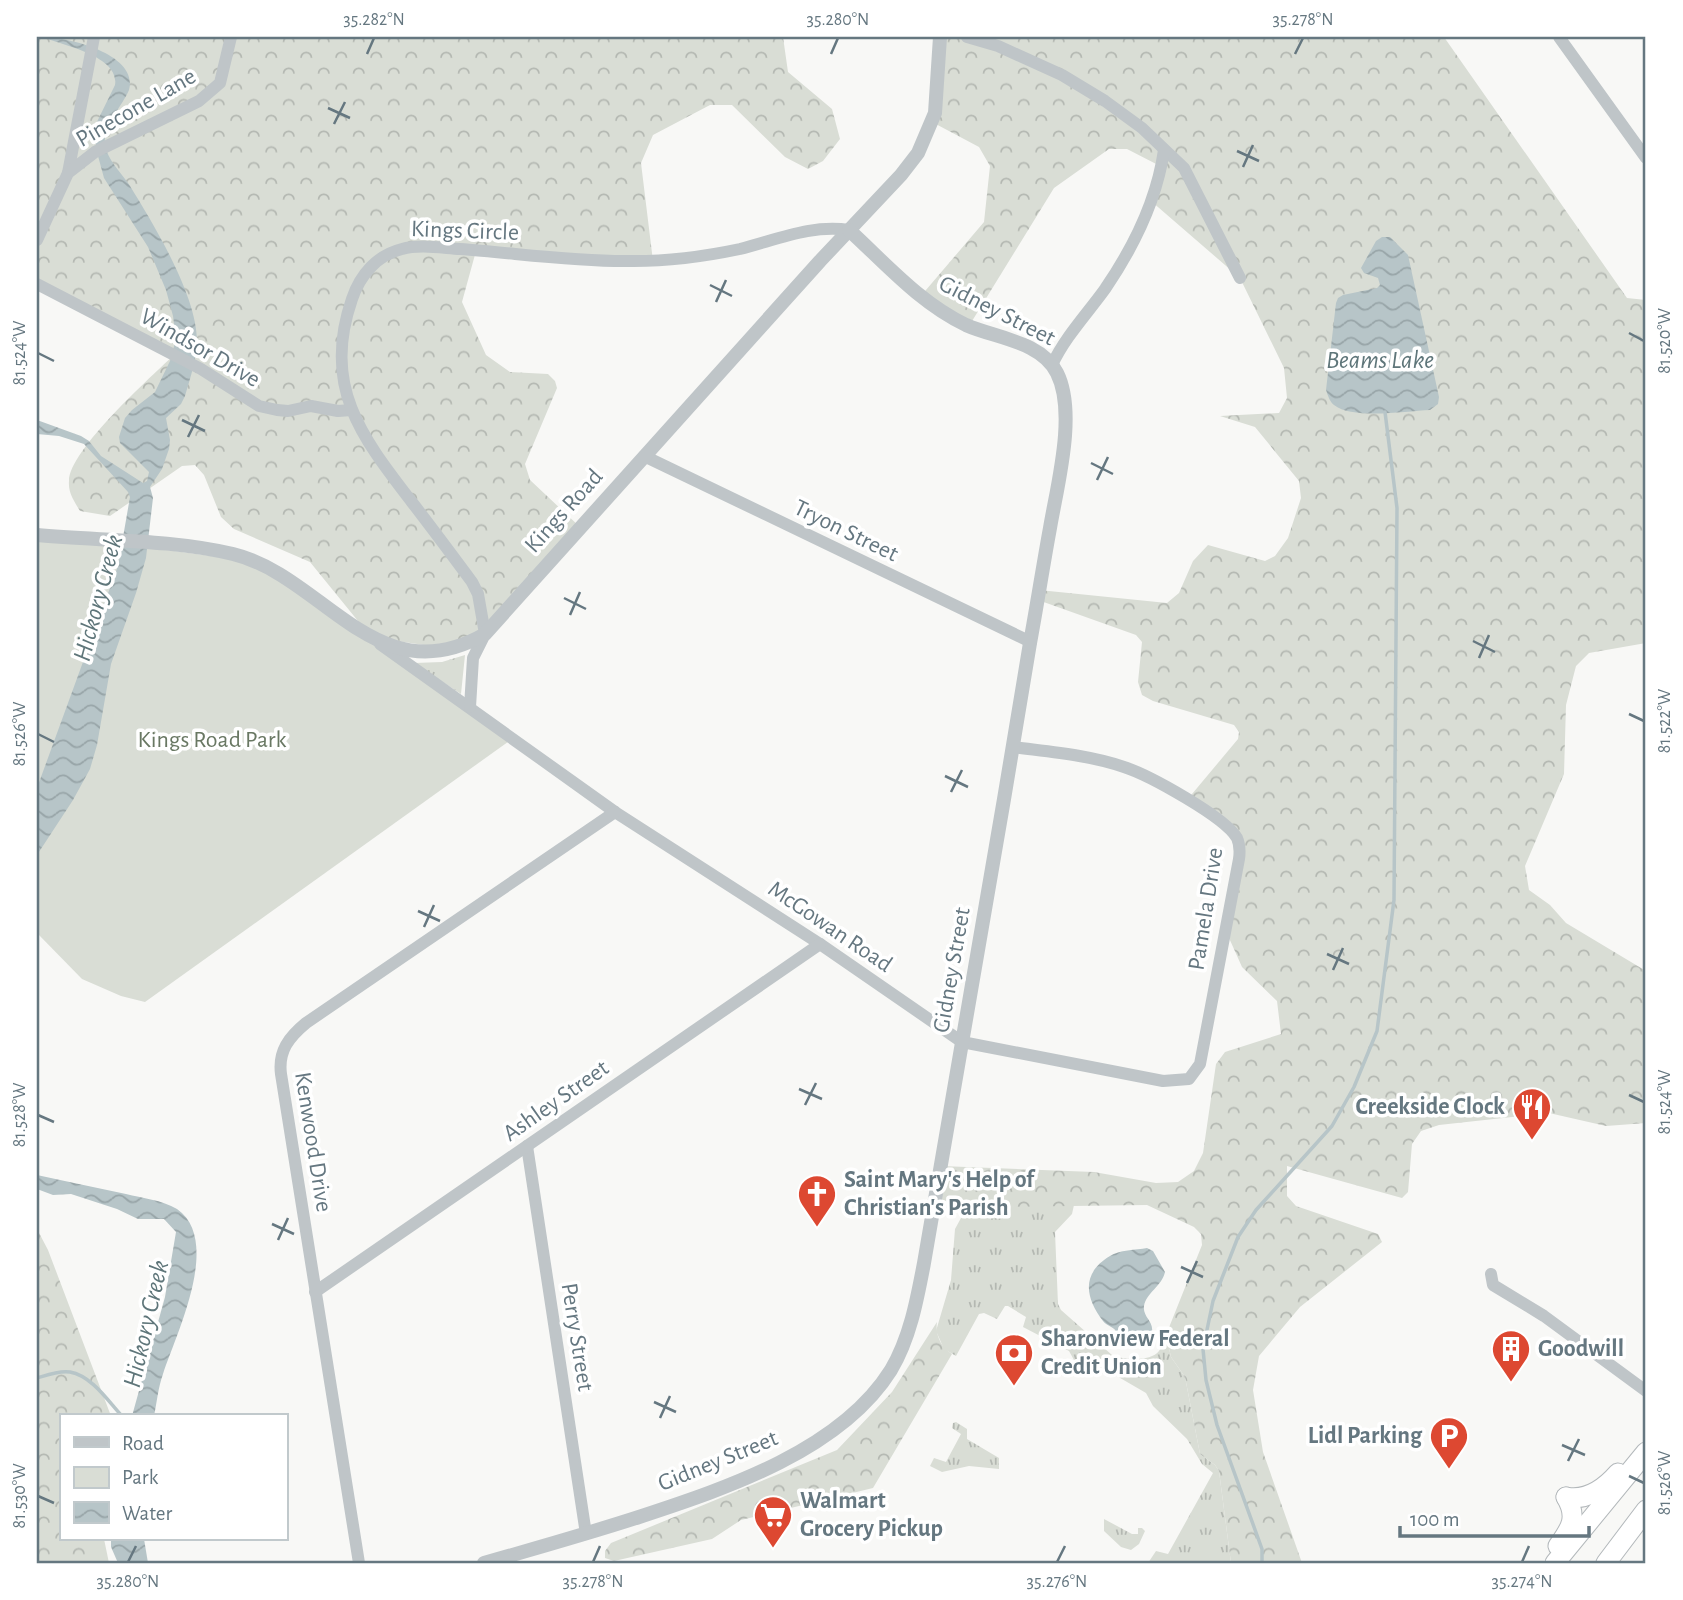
<svg xmlns="http://www.w3.org/2000/svg" width="1683" height="1600" font-family="'Alegreya Sans',sans-serif">
<style>
.grass{fill:url(#grass-tufts)}
.forest{fill:url(#forest-crowns)}
.park{fill:#d9ddd5}
.water{fill:url(#water-waves)}
.lines{fill:none;stroke-linecap:round;stroke-linejoin:round}
.stream{stroke:#b7c5c8;stroke-width:3.5}
.trunk-casing{stroke:#b3b8bb;stroke-width:21}
.minor{stroke:#bfc5c8;stroke-width:12}
.tertiary{stroke:#bfc5c8;stroke-width:14}
.trunk{stroke:#fff;stroke-width:19}
.ticks{fill:none;stroke:#657780;stroke-width:2.5}
.labels{text-anchor:middle;dominant-baseline:central;stroke-width:7;stroke-linejoin:round;paint-order:stroke}
.street-label{font-size:24px;fill:#657780;stroke:#fff}
.park-label{font-size:24px;fill:#697863;stroke:#fff}
.poi-label{font-size:24px;font-weight:bold;fill:#657780;stroke:#fff;text-anchor:start}
.water-label{font-size:26px;font-style:italic;fill:#5f767a;stroke:#fff}
.neatline{fill:none;stroke:#657780;stroke-width:2.5}
.ticks-label{font-size:18px;text-anchor:middle;fill:#657780}
</style>
<defs>
<pattern id="grass-tufts" width="24" height="20" patternUnits="userSpaceOnUse" patternTransform="scale(1.75)"><rect width="24" height="20" fill="#d9ddd5"/><path d="M3 7l-1-3M5 7V3M7 7l1-3M15 17l-1-3M17 17v-4M19 17l1-3" fill="none" stroke="#b4b8b2"/></pattern>
<pattern id="forest-crowns" width="20" height="18" patternUnits="userSpaceOnUse" patternTransform="scale(1.75)"><rect width="20" height="18" fill="#d9ddd5"/><path d="M2 6a3 3 0 1 1 6 0M12 15a3 3 0 1 1 6 0" fill="none" stroke="#b4b8b2"/></pattern>
<pattern id="water-waves" width="16" height="10" patternUnits="userSpaceOnUse" patternTransform="scale(1.75)"><rect width="16" height="10" fill="#b7c5c8"/><path d="M0 5q4-4 8 0t8 0" fill="none" stroke="#98a5a8"/></pattern>
</defs>
<rect width="100%" height="100%" fill="#f8f8f6"/>
<g class="grass">
<path d="M465 655 461 694 414 663 442 662Z"/>
<path d="M1074 1205 1072 1214 1055 1232 1058 1304 1061 1310 1112 1355C1123 1360 1151 1362 1159 1351 1162 1347 1164 1340 1166 1335L1171 1357 1185 1377 1200 1454 1215 1465 1219 1471 1231 1563H1148L1156 1551 1168 1554 1213 1473 1202 1464 1187 1439 1153 1406 1146 1393 1115 1375 1108 1376 1074 1360 1069 1351 1023 1327 1026 1317 1008 1306H1005L997 1319 984 1313 979 1314 956 1356 944 1349 936 1331 951 1280 955 1229 967 1207Z"/>
<path d="M956 1422 967 1429V1439L999 1458V1469L969 1466 942 1472 930 1466 934 1458 946 1462 961 1434 952 1428 953 1423Z"/>
<path d="M1104 1519 1132 1534H1138V1528H1142L1145 1531 1139 1544 1131 1550 1121 1547 1104 1531Z"/>
</g>
<g class="forest">
<path d="M37 37H783L788 72 832 109 840 139 823 161 808 169 785 157 732 105H710L653 135 641 163 653 261 476 251 462 302 486 355 510 372 548 374 555 381 557 388 525 464 530 480 580 527 485 634 450 649 371 637 310 562 234 529 221 517 204 475 195 465 182 466 110 516 80 511C74 501 68 493 69 481 69 450 152 376 176 353L37 283Z"/>
<path d="M940 37H1444L1627 298 1646 300V643L1589 653 1576 666 1566 705 1564 774 1525 866 1529 890 1550 905 1566 923 1646 971V1123L1606 1126 1549 1113 1439 1125 1421 1131 1412 1144 1408 1192 1402 1198 1287 1166V1196L1296 1206 1378 1234 1382 1242 1300 1307 1259 1356 1253 1390 1263 1452 1302 1563H1231L1219 1471 1215 1465 1200 1454 1185 1377 1171 1357 1166 1335 1202 1245 1201 1234 1194 1227 1147 1205 934 1208 941 1166 1094 1172 1156 1183 1178 1182 1194 1171 1203 1153 1216 1064 1225 1052 1281 1034 1277 1001 1242 967 1225 929 1238 839 1187 800 1238 739 1239 732 1234 725 1153 701 1142 695 1138 682 1142 642 1136 635 1038 600 1039 590 1167 603 1179 593 1193 561 1208 545 1265 561 1275 556 1288 538 1301 498 1299 481 1255 427 1220 416 1279 413 1287 398 1284 368 1240 278 1151 201 1162 167 1127 149H1109L1054 188 969 326 920 297 984 222 990 166 979 147 932 122Z"/>
<path d="M37 1229 48 1250 111 1416H61V1539H104L109 1563H37Z"/>
<path d="M937 1322C935 1335 941 1347 952 1354L873 1488 741 1520 712 1539 614 1561 605 1558V1551L611 1543 837 1450 892 1392Z"/>
</g>
<path class="park" d="M37 535 86 539 255 562 512 739 145 1002 121 996 82 979 37 933Z"/>
<g class="water">
<path d="M42 37C68 37 139 54 129 90 122 106 103 127 105 144 107 160 122 173 130 186 154 225 198 297 197 343 196 361 190 379 185 396L181 404 166 418 170 440 169 449 162 469 150 487 153 498 146 558 136 593 111 664 97 745 90 769 73 800 37 855V788L118 566 130 497 128 492 84 444 59 436 37 434V420L81 436 89 441 101 456 143 483 147 481 149 472 120 443 119 437 125 418 132 410 155 392 170 361 176 339 173 316 166 290 148 247 104 178 98 156 93 130 115 85C120 56 62 45 42 37Z"/>
<path d="M1382 237H1390L1408 255 1439 397 1438 404 1430 410C1406 411 1353 420 1334 405 1330 402 1328 396 1326 390L1336 303 1338 298 1343 295 1377 288 1380 285 1378 278 1364 273 1361 268 1376 241Z"/>
<path d="M37 1175C66 1181 96 1188 126 1194 142 1198 162 1200 177 1209 223 1241 175 1336 163 1374 158 1388 157 1402 154 1416H132L165 1297 176 1232 164 1219H138L117 1209 71 1194 53 1195 37 1189Z"/>
<path d="M1147 1248 1153 1251 1165 1272C1162 1286 1146 1293 1144 1306 1142 1320 1161 1323 1147 1342 1139 1345 1128 1347 1121 1340 1118 1337 1119 1334 1116 1331 1112 1326 1107 1326 1103 1321 1085 1298 1081 1273 1110 1256 1119 1250 1136 1250 1147 1248Z"/>
<path d="M111 1539H144L148 1563H118L111 1547Z"/>
</g>
<g class="lines">
<g class="stream">
<path d="M37 1378C47 1375 60 1370 70 1372 92 1376 108 1401 122 1416"/>
<path d="M1262 1563V1549L1217 1425 1206 1380 1203 1349 1213 1301 1238 1237 1256 1210 1332 1126 1354 1087 1377 1031 1394 900 1397 508 1385 412"/>
</g>
<g class="trunk-casing">
<g id="trunk">
<path d="M1566 1497C1587 1501 1604 1489 1618 1473"/>
<path d="M1558 1546C1571 1528 1578 1517 1566 1497"/>
<path d="M1555 1563 1646 1452"/>
<path d="M1606 1563 1646 1510"/>
</g>
</g>
<g class="minor">
<path d="M967 37 998 46 1062 75 1105 101 1142 128 1184 168 1240 278"/>
<path d="M1559 37 1646 158"/>
<path d="M68 173 94 37"/>
<path d="M37 240 68 173 95 152 199 101 220 83 231 37"/>
<path d="M37 284 201 369 259 406 277 410 288 411 311 406 338 411 351 410"/>
<path d="M1052 365C1065 337 1087 314 1105 289 1133 248 1157 199 1164 150"/>
<path d="M644 456 1031 642"/>
<path d="M380 644 615 812 820 944 962 1042 1163 1081 1189 1079 1200 1064 1239 859C1240 852 1240 845 1237 838 1225 817 1149 775 1124 767 1089 755 1051 752 1013 747"/>
<path d="M470 707 473 658 485 634 478 594 472 582C452 555 432 528 411 501 361 436 322 386 352 299 360 275 377 255 402 249 419 244 442 248 460 249 515 253 569 261 624 261 663 262 702 257 740 249 776 240 812 224 849 230"/>
<path d="M527 1146 586 1534"/>
<path d="M1491 1274 1493 1285 1544 1316 1646 1391"/>
<path d="M315 1292 820 944"/>
<path d="M359 1563 281 1074C278 1051 289 1037 306 1023L615 812"/>
</g>
<g class="tertiary">
<path d="M37 535C101 541 169 539 233 554 324 576 377 696 485 634L820 261 901 175 918 153 935 113 940 37"/>
<path d="M484 1563C537 1548 590 1533 642 1516 727 1488 841 1450 891 1370 910 1338 917 1300 924 1263 960 1057 996 850 1030 643 1037 605 1043 566 1050 528 1057 486 1077 413 1057 373 1041 341 995 338 966 325 920 303 886 264 849 230"/>
</g>
<use href="#trunk" class="trunk"/>
</g>
<path class="ticks" d="M367 54 374 38M831 54 838 38M1295 54 1303 38M328 108 350 118M334 124 345 102M1237 151 1259 161M1243 167 1253 145M710 285 732 296M716 302 726 280M1629 333 1644 341M38 353 54 361M182 420 205 431M188 437 199 415M1091 463 1113 474M1097 480 1108 457M564 598 586 609M570 615 580 592M1473 641 1495 652M1479 658 1489 635M1629 714 1644 721M38 734 54 742M945 776 968 787M951 792 962 770M418 911 440 921M424 927 434 905M1327 954 1349 964M1333 970 1343 948M799 1089 822 1099M1629 1095 1644 1102M805 1105 816 1083M38 1115 54 1122M272 1224 294 1234M278 1240 288 1218M1181 1267 1203 1277M1187 1283 1197 1261M654 1402 676 1412M660 1418 670 1396M1562 1445 1585 1455M1568 1461 1579 1439M1629 1476 1644 1483M38 1496 54 1503M128 1562 136 1546M593 1562 600 1546M1057 1562 1065 1546M1522 1562 1529 1546"/>
<defs>
<g id="restaurant-pin" transform="scale(2.0125)"><path d="M0 17L-7.5 6A9.5 9.5 0 1 1 7.5 6Z" fill="#dd4831" stroke="#fff"/><path d="M-5-6h1v4h1v-4h1v4h1v-4h1v5L-1.5 .5V6h-2V.5L-5-1ZM5-6V6H3V1.5H1.5Q1.5-4 5-6Z" fill="#fff"/></g>
<g id="church-pin" transform="scale(2.0125)"><path d="M0 17L-7.5 6A9.5 9.5 0 1 1 7.5 6Z" fill="#dd4831" stroke="#fff"/><path d="M-1.2-6h2.4v3.5h3.3v2.4h-3.3V6h-2.4V-.1h-3.3v-2.4h3.3Z" fill="#fff"/></g>
<g id="building-pin" transform="scale(2.0125)"><path d="M0 17L-7.5 6A9.5 9.5 0 1 1 7.5 6Z" fill="#dd4831" stroke="#fff"/><path d="M-4-6H4V6H1V3H-1V6H-4ZM-2.5-4.3h1.7v1.8h-1.7ZM.8-4.3h1.7v1.8H.8ZM-2.5-1h1.7V.8h-1.7ZM.8-1h1.7V.8H.8Z" fill="#fff"/></g>
<g id="bank-pin" transform="scale(2.0125)"><path d="M0 17L-7.5 6A9.5 9.5 0 1 1 7.5 6Z" fill="#dd4831" stroke="#fff"/><path d="M-6-4H6V4H-6ZM0-2.3a2.3 2.3 0 1 0 0 4.6a2.3 2.3 0 1 0 0-4.6Z" fill="#fff"/></g>
<g id="parking-pin" transform="scale(2.0125)"><path d="M0 17L-7.5 6A9.5 9.5 0 1 1 7.5 6Z" fill="#dd4831" stroke="#fff"/><path d="M-3.5-5.5H1a3.5 3.5 0 0 1 0 7H-1V5.5H-3.5ZM-1-3.4V-.6H.8a1.4 1.4 0 0 0 0-2.8Z" fill="#fff"/></g>
<g id="supermarket-pin" transform="scale(2.0125)"><path d="M0 17L-7.5 6A9.5 9.5 0 1 1 7.5 6Z" fill="#dd4831" stroke="#fff"/><path d="M-6-5.5h2.5l.6 2H6L4.5 2H-2.5L-4.4-4H-6ZM-1.5 3.2a1.3 1.3 0 1 0 .1 0ZM3 3.2a1.3 1.3 0 1 0 .1 0Z" fill="#fff"/></g>
</defs>
<g fill-rule="evenodd">
<use href="#restaurant-pin" x="1532" y="1107"/>
<use href="#church-pin" x="817" y="1194"/>
<use href="#building-pin" x="1511" y="1349"/>
<use href="#bank-pin" x="1014" y="1353"/>
<use href="#parking-pin" x="1449" y="1436"/>
<use href="#supermarket-pin" x="773" y="1515"/>
</g>
<g class="labels">
<g class="street-label">
<text transform="translate(136 108) rotate(-30)">Pinecone Lane</text>
<text transform="translate(465 231) rotate(2)">Kings Circle</text>
<text transform="translate(997 311) rotate(27)">Gidney Street</text>
<text transform="translate(200 348) rotate(30)">Windsor Drive</text>
<text transform="translate(564 511) rotate(-48)">Kings Road</text>
<text transform="translate(846 531) rotate(26)">Tryon Street</text>
<text transform="translate(1206 909) rotate(-81)">Pamela Drive</text>
<text transform="translate(830 927) rotate(34)">McGowan Road</text>
<text transform="translate(952 970) rotate(-80)">Gidney Street</text>
<text transform="translate(556 1101) rotate(-35)">Ashley Street</text>
<text transform="translate(313 1142) rotate(81)">Kenwood Drive</text>
<text transform="translate(577 1337) rotate(81)">Perry Street</text>
<text transform="translate(718 1461) rotate(-22)">Gidney Street</text>
</g>
<g class="park-label">
<text x="212" y="740">Kings Road Park</text>
</g>
<g class="poi-label">
<text x="1505" y="1107" text-anchor="end">Creekside Clock</text>
<text x="844" y="1180">Saint Mary's Help of<tspan x="844" dy="28">Christian's Parish</tspan></text>
<text x="1041" y="1339">Sharonview Federal<tspan x="1041" dy="28">Credit Union</tspan></text>
<text x="1538" y="1349">Goodwill</text>
<text x="1422" y="1436" text-anchor="end">Lidl Parking</text>
<text x="800" y="1501">Walmart<tspan x="800" dy="28">Grocery Pickup</tspan></text>
</g>
<g class="water-label">
<text x="1380" y="360">Beams Lake</text>
<text transform="translate(98 598) rotate(-75)">Hickory Creek</text>
<text transform="translate(146 1324) rotate(-77)">Hickory Creek</text>
</g>
</g>
<rect width="1683" height="1600" fill="none" stroke="#ffffff" stroke-width="77"/>
<rect x="60" y="1414" width="228" height="126" fill="#ffffff" stroke="#c1c9cc" stroke-width="2"/>
<rect x="74" y="1437" width="35" height="10" fill="#bfc5c8" stroke="#c1c9cc" stroke-width="2"/>
<text x="122" y="1450" font-size="21" fill="#657780">Road</text>
<rect x="74" y="1467" width="35" height="21" fill="#d9ddd5" stroke="#c1c9cc" stroke-width="2"/>
<text x="122" y="1484" font-size="21" fill="#657780">Park</text>
<rect x="74" y="1502" width="35" height="21" fill="url(#water-waves)" stroke="#c1c9cc" stroke-width="2"/>
<text x="122" y="1520" font-size="21" fill="#657780">Water</text>
<path d="M1400 1526v10h189v-10" fill="none" stroke="#657780" stroke-width="3.5"/>
<text x="1410" y="1526" font-size="21" fill="#657780" stroke="#ffffff" stroke-width="5" paint-order="stroke">100 m</text>
<rect x="38" y="38" width="1606" height="1524" class="neatline"/>
<g class="ticks-label">
<text x="374" y="25">35.282°N</text>
<text x="838" y="25">35.280°N</text>
<text x="1303" y="25">35.278°N</text>
<text transform="translate(1664 341) rotate(-90)" y="6">81.520°W</text>
<text transform="translate(19 353) rotate(-90)" y="6">81.524°W</text>
<text transform="translate(1664 721) rotate(-90)" y="6">81.522°W</text>
<text transform="translate(19 734) rotate(-90)" y="6">81.526°W</text>
<text transform="translate(1664 1102) rotate(-90)" y="6">81.524°W</text>
<text transform="translate(19 1115) rotate(-90)" y="6">81.528°W</text>
<text transform="translate(1664 1483) rotate(-90)" y="6">81.526°W</text>
<text transform="translate(19 1496) rotate(-90)" y="6">81.530°W</text>
<text x="128" y="1587">35.280°N</text>
<text x="593" y="1587">35.278°N</text>
<text x="1057" y="1587">35.276°N</text>
<text x="1522" y="1587">35.274°N</text>
</g>
</svg>
